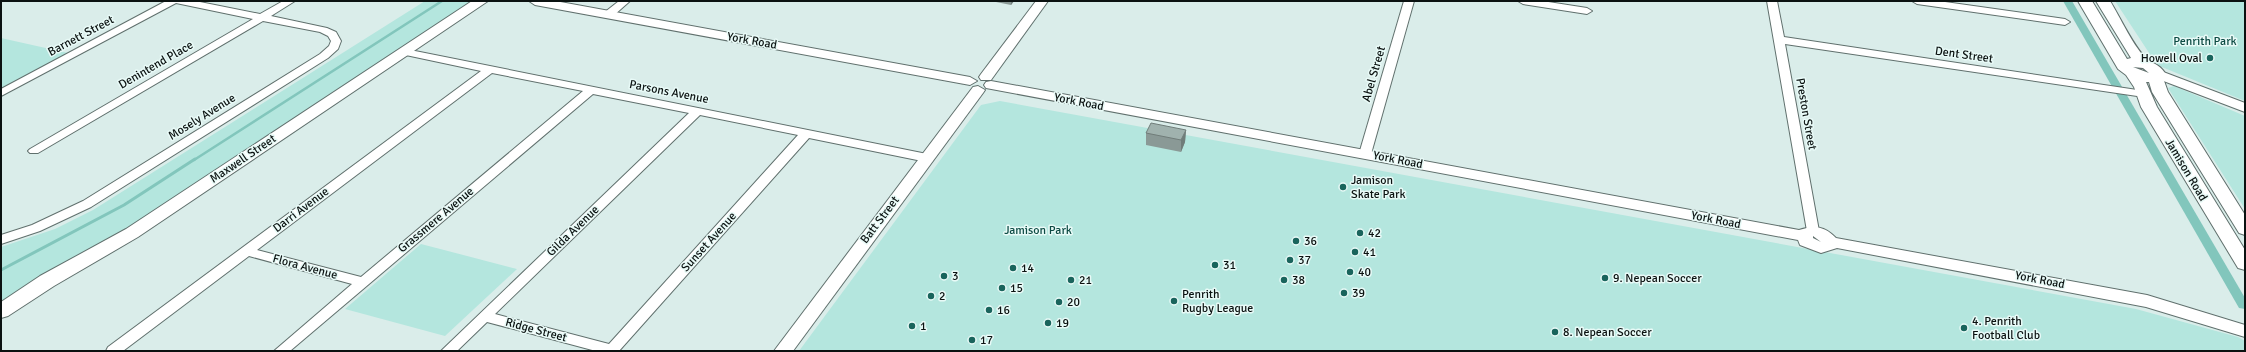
<svg xmlns="http://www.w3.org/2000/svg" width="2246" height="352" font-family="Signika,sans-serif">
<style>
.green{fill:#b4e6de}
.water{fill:#82c6bc}
.lines{fill:none;stroke-linecap:round;stroke-linejoin:round}
.stream-far1{stroke:#82c6bc;stroke-width:2.5}
.stream{stroke:#82c6bc;stroke-width:3}
.minor-casing{stroke:#60706d;stroke-width:2}
.tertiary-casing{stroke:#60706d;stroke-width:2}
.secondary-casing{stroke:#60706d;stroke-width:2}
.minor{fill:#fff;fill-rule:evenodd}
.tertiary{fill:#fff;fill-rule:evenodd}
.secondary{fill:#fff;fill-rule:evenodd}
.wall{fill:#8a9996}
.shaded-wall{fill:#707d7a}
.building{fill:#a0b2ae;stroke:#707d7a}
.poi-dot{fill:#19645c;stroke:#e8faf7;stroke-width:1.5}
.labels{text-anchor:middle;dominant-baseline:central;stroke-width:3;stroke-linejoin:round;paint-order:stroke}
.street-label{font-size:12px;fill:#0b1211;stroke:#e8faf7}
.park-label{font-size:12px;fill:#0c4a43;stroke:#e8faf7}
.poi-label{font-size:12px;fill:#0b1211;stroke:#e8faf7;text-anchor:start}
</style>
<rect width="100%" height="100%" fill="#daedea"/>
<g class="green">
<path d="M425 1H473L117 235 1 303V247L55 229 93 210Z"/>
<path d="M2115 1H2245V101L2157 65Z"/>
<path d="M1 38 68 53 1 89Z"/>
<path d="M2174 86 2245 116V209L2168 88Z"/>
<path d="M1000 101 2136 309 2238 337 2245 341V351H799L981 105Z"/>
<path d="M421 244 517 269 445 336 345 309Z"/>
</g>
<path class="water" d="M2063 1H2072L2245 298V309L2239 308Z"/>
<g class="lines">
<path class="stream-far1" d="M194 160 442 1"/>
<path class="stream" d="M1 270 124 205 195 159"/>
<g class="minor-casing">
<g id="minor">
<path d="M166 1H195L260 14 283 1H295L271 16 327 28 336 32 341 41 338 49 328 58 91 207 40 231 1 244V235L32 225 83 201 320 54 329 46 331 41 328 36 320 32 263 21 38 153H30L28 151 30 149 253 19 176 3 1 96V89Z"/>
<path d="M619 1H630L613 16H605V12Z"/>
<path d="M1404 1H1414L1371 154 1365 158 1361 156 1359 154Z"/>
<path d="M1518 1H1542L1587 8 1592 11 1587 14 1523 4Z"/>
<path d="M1767 1H1777L1784 37 2144 91 2149 94 2144 97 1785 44 1819 231 1813 235 1807 231Z"/>
<path d="M1912 1H1938L2065 19 2070 22 2065 25 1917 4Z"/>
<path d="M405 49 927 154 933 158 927 162 809 138 619 351H596L487 322 457 351H441L689 113 593 94 290 351H274L352 284 249 256 123 351H106L108 347 481 71 401 54 400 52ZM492 73 583 91 361 277 257 250ZM700 115 798 135 609 344 495 314Z"/>
</g>
</g>
<g class="tertiary-casing">
<g id="tertiary">
<path d="M529 1H555L970 77 977 81 970 85 535 5Z"/>
<path d="M1036 1H1048L991 80H981L979 77 981 74Z"/>
<path d="M2158 70 2245 103V112L2153 77 2151 74 2153 71Z"/>
<path d="M991 81 1799 230C1814 225 1825 226 1836 238L2147 295 2245 325V337L2146 307 1837 248 1821 253 1800 245 1798 240 986 88 984 85 986 82ZM1813 236 1821 242 1813 238Z"/>
<path d="M978 86 985 90 983 93 793 351H774L973 87Z"/>
</g>
</g>
<g class="secondary-casing">
<g id="secondary">
<path d="M472 1H488L138 237 54 286 8 316 1 318V302L40 276 126 229Z"/>
<path d="M2078 1H2092L2127 59 2131 58 2096 1H2110C2119 15 2135 50 2147 59 2155 65 2161 65 2166 75L2163 78 2168 92 2245 215V235L2239 233 2152 92 2149 82H2146L2157 107 2245 250V270L2238 268 2141 107 2134 87 2126 75 2118 69ZM2133 67 2143 68 2149 73Z"/>
</g>
</g>
<use href="#minor" class="minor"/>
<use href="#tertiary" class="tertiary"/>
<use href="#secondary" class="secondary"/>
</g>
<g class="wall">
<path d="M991 1H1014L1011 5Z"/>
<path d="M1186 130 1185 142 1181 152 1146 145V133Z"/>
</g>
<g class="shaded-wall">
<path d="M1011 1H1014L1011 5Z"/>
<path d="M1186 130 1185 142 1181 152V140Z"/>
</g>
<path class="building" d="M1151 123 1186 130 1181 140 1146 133Z"/>
<g class="poi-dot">
<circle cx="2210" cy="58" r="4"/>
<circle cx="1343" cy="187" r="4"/>
<circle cx="1360" cy="233" r="4"/>
<circle cx="1296" cy="241" r="4"/>
<circle cx="1355" cy="252" r="4"/>
<circle cx="1290" cy="260" r="4"/>
<circle cx="1215" cy="265" r="4"/>
<circle cx="1013" cy="268" r="4"/>
<circle cx="1350" cy="272" r="4"/>
<circle cx="944" cy="276" r="4"/>
<circle cx="1605" cy="278" r="4"/>
<circle cx="1071" cy="280" r="4"/>
<circle cx="1284" cy="280" r="4"/>
<circle cx="1002" cy="288" r="4"/>
<circle cx="1344" cy="293" r="4"/>
<circle cx="931" cy="296" r="4"/>
<circle cx="1174" cy="301" r="4"/>
<circle cx="1059" cy="302" r="4"/>
<circle cx="989" cy="310" r="4"/>
<circle cx="1048" cy="323" r="4"/>
<circle cx="912" cy="326" r="4"/>
<circle cx="1964" cy="328" r="4"/>
<circle cx="1555" cy="332" r="4"/>
<circle cx="972" cy="340" r="4"/>
</g>
<g class="labels">
<g class="street-label">
<text transform="translate(81 36) rotate(-28)">Barnett Street</text>
<text transform="translate(752 41) rotate(10)">York Road</text>
<text transform="translate(1964 55) rotate(8)">Dent Street</text>
<text transform="translate(156 65) rotate(-30)">Denintend Place</text>
<text transform="translate(1374 74) rotate(-74)">Abel Street</text>
<text transform="translate(669 92) rotate(11)">Parsons Avenue</text>
<text transform="translate(1079 102) rotate(11)">York Road</text>
<text transform="translate(1806 114) rotate(80)">Preston Street</text>
<text transform="translate(202 117) rotate(-32)">Mosely Avenue</text>
<text transform="translate(243 159) rotate(-34)">Maxwell Street</text>
<text transform="translate(1398 160) rotate(11)">York Road</text>
<text transform="translate(2186 170) rotate(59)">Jamison Road</text>
<text transform="translate(301 210) rotate(-37)">Darri Avenue</text>
<text transform="translate(436 220) rotate(-40)">Grassmere Avenue</text>
<text transform="translate(880 220) rotate(-53)">Batt Street</text>
<text transform="translate(1716 220) rotate(11)">York Road</text>
<text transform="translate(573 231) rotate(-44)">Gilda Avenue</text>
<text transform="translate(709 242) rotate(-48)">Sunset Avenue</text>
<text transform="translate(305 267) rotate(15)">Flora Avenue</text>
<text transform="translate(2040 280) rotate(11)">York Road</text>
<text transform="translate(536 330) rotate(15)">Ridge Street</text>
</g>
<g class="park-label">
<text x="2205" y="41">Penrith Park</text>
<text x="1038" y="230">Jamison Park</text>
</g>
<g class="poi-label">
<text x="2202" y="58" text-anchor="end">Howell Oval</text>
<text x="1351" y="180">Jamison<tspan x="1351" dy="14">Skate Park</tspan></text>
<text x="1368" y="233">42</text>
<text x="1304" y="241">36</text>
<text x="1363" y="252">41</text>
<text x="1298" y="260">37</text>
<text x="1223" y="265">31</text>
<text x="1021" y="268">14</text>
<text x="1358" y="272">40</text>
<text x="952" y="276">3</text>
<text x="1613" y="278">9. Nepean Soccer</text>
<text x="1079" y="280">21</text>
<text x="1292" y="280">38</text>
<text x="1010" y="288">15</text>
<text x="1352" y="293">39</text>
<text x="1182" y="294">Penrith<tspan x="1182" dy="14">Rugby League</tspan></text>
<text x="939" y="296">2</text>
<text x="1067" y="302">20</text>
<text x="997" y="310">16</text>
<text x="1972" y="321">4. Penrith<tspan x="1972" dy="14">Football Club</tspan></text>
<text x="1056" y="323">19</text>
<text x="920" y="326">1</text>
<text x="1563" y="332">8. Nepean Soccer</text>
<text x="980" y="340">17</text>
</g>
</g>
<rect width="2246" height="352" fill="none" stroke="#0b1211" stroke-width="4"/>
</svg>
